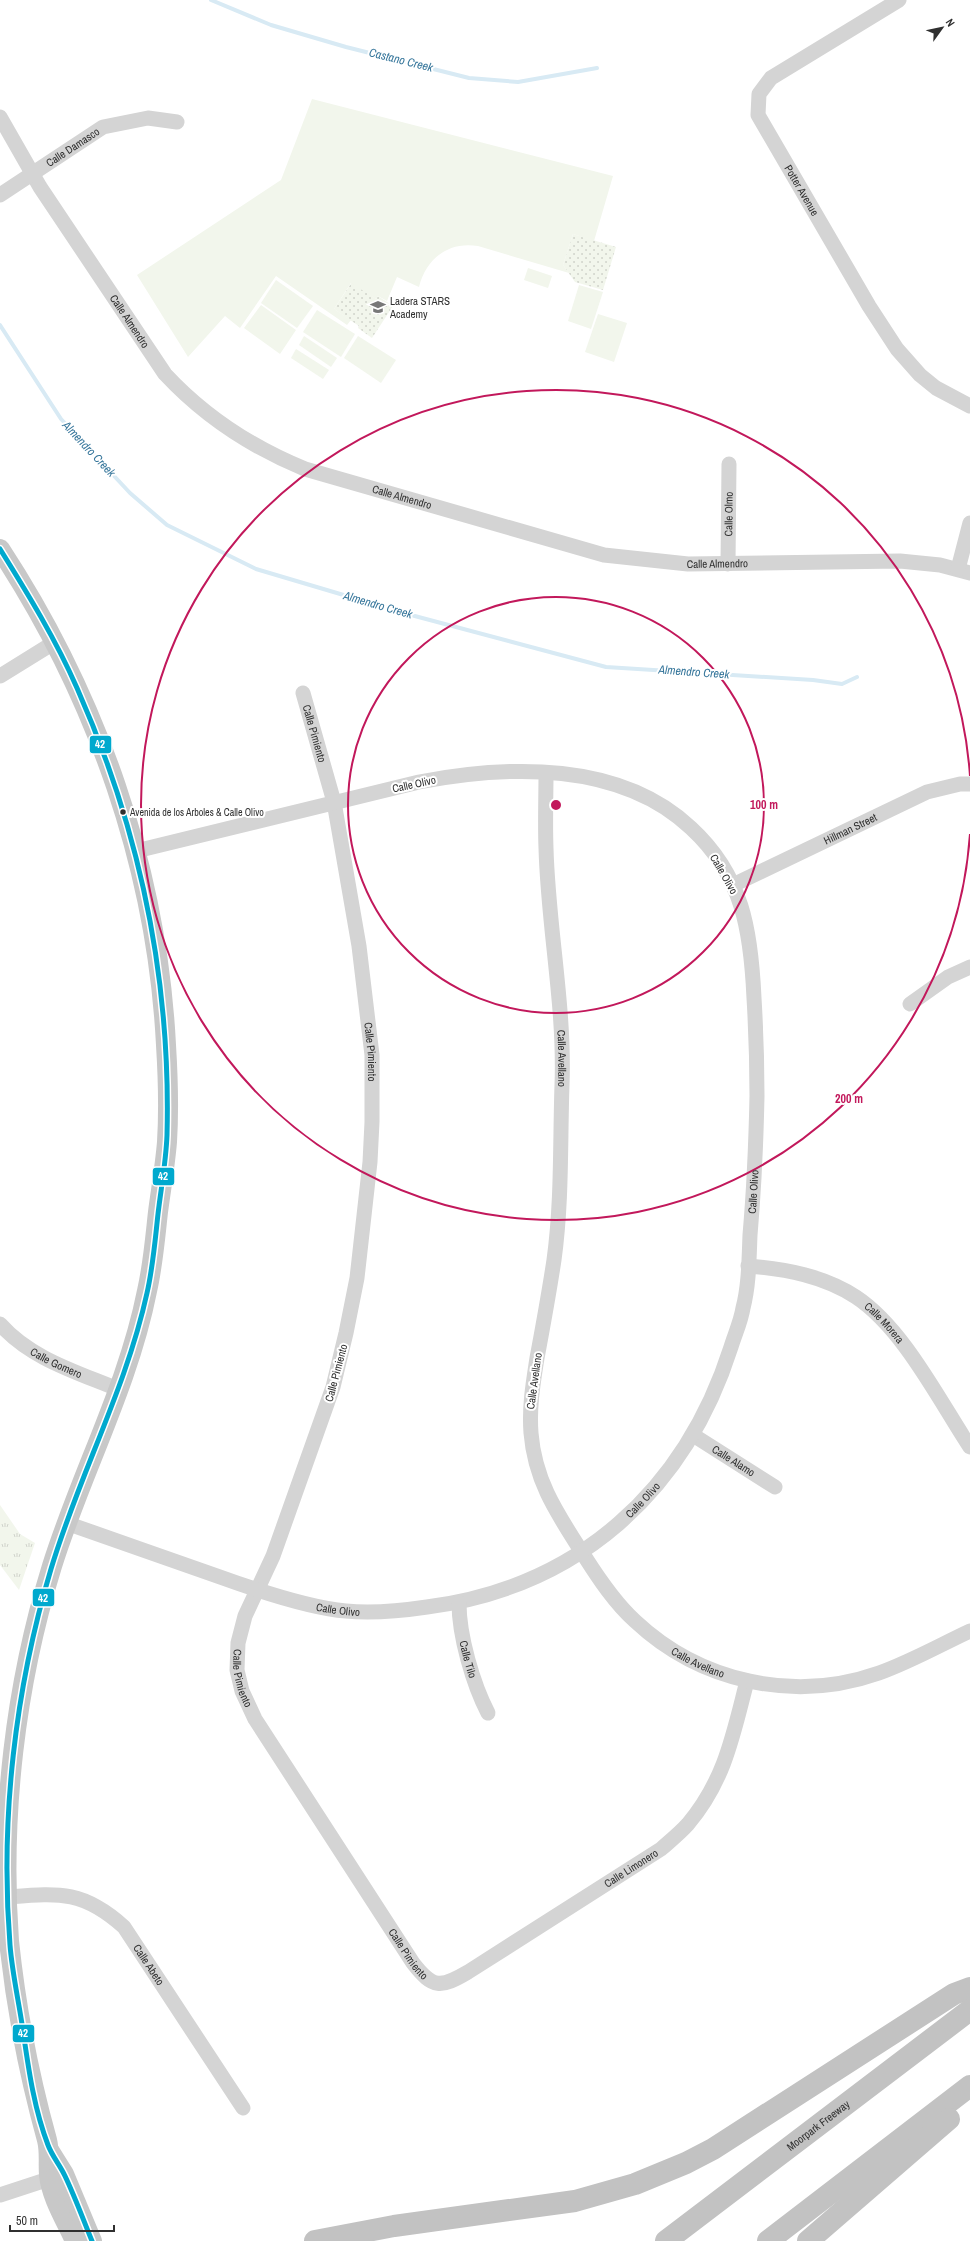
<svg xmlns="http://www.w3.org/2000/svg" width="970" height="2241" font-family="'Archivo Narrow',sans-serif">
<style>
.grass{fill:url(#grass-tufts)}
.park{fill:url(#park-dots)}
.garden{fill:#f2f6ec}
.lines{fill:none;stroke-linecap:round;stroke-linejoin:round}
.stream{stroke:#d8eaf4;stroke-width:4}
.minor{stroke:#d4d4d4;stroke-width:15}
.major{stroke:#c8c8c8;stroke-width:20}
.highway{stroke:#c2c2c2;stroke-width:22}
.bus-1-casing{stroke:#fff;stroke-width:8}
.bus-1{stroke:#00a9ce;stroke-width:5}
.ring{fill:none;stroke:#c2185b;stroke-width:2}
.bus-dot{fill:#303030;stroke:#fff;stroke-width:1.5}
.labels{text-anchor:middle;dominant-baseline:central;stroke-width:4;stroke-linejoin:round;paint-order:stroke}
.bus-label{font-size:10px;fill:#303030;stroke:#fff;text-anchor:start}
.street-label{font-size:11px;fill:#303030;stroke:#fff}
.poi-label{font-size:11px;fill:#303030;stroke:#fff;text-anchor:start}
.water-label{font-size:12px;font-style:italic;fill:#36769b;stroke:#fff}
.centre{fill:#c2185b;stroke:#fff;stroke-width:2}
.ring-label{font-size:12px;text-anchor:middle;font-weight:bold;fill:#c2185b;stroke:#fff;stroke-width:4;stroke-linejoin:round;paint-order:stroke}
.line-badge{stroke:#fff;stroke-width:1.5}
.badge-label{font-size:11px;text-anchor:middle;font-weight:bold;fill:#fff}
</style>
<defs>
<pattern id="grass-tufts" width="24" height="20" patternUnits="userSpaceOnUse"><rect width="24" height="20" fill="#f2f6ec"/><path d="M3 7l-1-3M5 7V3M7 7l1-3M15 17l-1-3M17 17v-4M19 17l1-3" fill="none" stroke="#d0d3cb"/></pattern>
<pattern id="park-dots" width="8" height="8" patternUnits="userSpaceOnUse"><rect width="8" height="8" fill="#f2f6ec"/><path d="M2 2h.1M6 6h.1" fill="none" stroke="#d0d3cb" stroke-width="1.8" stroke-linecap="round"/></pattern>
</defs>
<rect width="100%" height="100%" fill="#fff"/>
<path class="grass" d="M0 1505 20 1534 35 1543 19 1590 0 1565Z"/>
<g class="park">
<path d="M573 234 616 247 603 290 575 282 563 265Z"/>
<path d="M352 282 376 299 378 296 393 306 372 338 358 328 359 326 334 309Z"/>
</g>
<g class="garden">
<path d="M312 99 613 176 594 241 573 234 563 265 569 273 478 246C448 241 426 259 419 287L397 277 387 301 378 296 376 299 351 283 334 309 351 320 347 325 276 276 240 328 225 316 188 357 137 275 281 180Z"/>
<path d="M528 268 552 276 548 288 524 280Z"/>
<path d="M276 280 313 306 297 328 261 303Z"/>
<path d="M579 285 603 292 591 329 568 321Z"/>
<path d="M261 305 296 330 280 354 244 328Z"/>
<path d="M317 310 355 334 341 357 303 332Z"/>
<path d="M598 314 627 323 614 362 585 352Z"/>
<path d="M304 336 337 358 331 367 299 345Z"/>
<path d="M358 336 396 360 381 383 344 358Z"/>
<path d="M296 349 329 370 323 379 291 358Z"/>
</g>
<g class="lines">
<g class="stream">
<path d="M211 0 271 25 346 47 469 78 518 82 597 68"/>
<path d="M0 325 61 419 130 493 167 525 256 569 411 615 606 667 813 680 842 684 857 677"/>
</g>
<g class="minor">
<path id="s1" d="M899 0 771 78 759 94 758 115 869 306 897 349 920 375 936 388 970 406"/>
<path id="s2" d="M0 117 40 187 165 374C205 417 251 447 305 469L604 555 688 564 900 561 940 565 970 573"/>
<path id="s3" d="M0 195 103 127 148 118 177 122"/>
<path id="s4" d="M728 564 729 464"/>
<path d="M958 569 970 523"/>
<path d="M0 676 55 642"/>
<path id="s5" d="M303 693 334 802 359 946 372 1055V1122L370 1162 357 1278 346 1333 333 1387 273 1556 245 1616 238 1643 237 1670 242 1691 255 1719 413 1963C433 1989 441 1988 468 1972L661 1849C670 1841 680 1833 688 1824 725 1780 733 1735 747 1681"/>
<path id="s6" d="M546 773C546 798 545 823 546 848 548 927 565 1006 562 1085 560 1143 562 1202 554 1260 549 1293 543 1326 537 1358 533 1384 529 1407 531 1433 535 1483 559 1516 585 1557 599 1579 615 1603 635 1621 700 1682 794 1703 879 1673 910 1662 940 1645 970 1631"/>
<path id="s7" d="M733 885 927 792 960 784H970"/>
<path d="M910 1004 948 977 970 967"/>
<path id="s8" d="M748 1266C786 1269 824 1276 856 1297 903 1328 939 1400 970 1447"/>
<path id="s9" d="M0 1324C31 1359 77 1372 120 1390"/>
<path id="s10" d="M693 1435 775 1487"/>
<path id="s11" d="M66 1523C117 1541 169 1559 220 1577 256 1590 308 1608 346 1611 373 1614 400 1611 427 1607 579 1587 685 1491 731 1347 735 1334 741 1321 743 1308 749 1285 749 1259 750 1235 754 1189 756 1143 757 1096 757 1064 756 1031 754 998 751 931 743 876 691 828 620 761 508 765 419 782L136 851"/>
<path id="s12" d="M459 1603C459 1636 473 1684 488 1713"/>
<path id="s13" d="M7 1897C59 1893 83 1890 124 1927L243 2108"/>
<path d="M0 2195 58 2176"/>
</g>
<g class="major">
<path d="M0 549C97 697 157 868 166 1045 168 1077 169 1110 167 1142 165 1166 161 1189 158 1212 155 1239 153 1265 147 1291 128 1387 81 1473 52 1566 15 1686 0 1816 9 1941 16 2008 29 2075 47 2140 50 2152 48 2163 49 2175 51 2197 66 2221 75 2241"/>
<path d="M49 2150 64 2174 92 2241"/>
</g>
<g class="highway">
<path d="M315 2241 394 2226 575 2201 635 2184 686 2163 713 2149 954 1994 970 1988"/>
<path id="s14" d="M666 2241 970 2010"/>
<path d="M768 2241 970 2086"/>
<path d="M808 2241 949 2119"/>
</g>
<g class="bus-1-casing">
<path id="bus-1" d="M0 549C28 594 56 640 77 688 140 830 171 980 167 1135 166 1162 161 1188 158 1214 155 1241 153 1267 147 1293 126 1389 79 1475 51 1569 15 1689 0 1820 10 1945 12 1971 18 1998 22 2024 28 2064 33 2106 48 2145 52 2156 60 2165 65 2176 75 2197 83 2219 92 2241"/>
</g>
<use href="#bus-1" class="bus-1"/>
</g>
<g class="ring">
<circle cx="556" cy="805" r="208"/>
<path d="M970 834A415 415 0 1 1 970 776"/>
</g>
<defs>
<g id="school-bare" transform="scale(1.2)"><path d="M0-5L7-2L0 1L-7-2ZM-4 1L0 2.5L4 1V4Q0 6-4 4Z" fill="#787878" stroke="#fff" stroke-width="2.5" paint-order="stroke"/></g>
</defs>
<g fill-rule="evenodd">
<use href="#school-bare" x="378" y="307"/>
</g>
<circle class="bus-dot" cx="123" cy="812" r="3.5"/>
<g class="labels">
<g class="bus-label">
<text x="130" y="812">Avenida de los Arboles &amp; Calle Olivo</text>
</g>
<g class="street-label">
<text stroke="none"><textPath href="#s3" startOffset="87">Calle Damasco</textPath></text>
<text stroke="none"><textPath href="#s1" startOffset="278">Potter Avenue</textPath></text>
<text stroke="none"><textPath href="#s2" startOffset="242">Calle Almendro</textPath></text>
<text stroke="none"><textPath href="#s2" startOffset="577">Calle Almendro</textPath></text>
<text stroke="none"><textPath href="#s4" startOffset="50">Calle Olmo</textPath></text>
<text stroke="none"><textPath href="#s2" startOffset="901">Calle Almendro</textPath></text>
<text stroke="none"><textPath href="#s5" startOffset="42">Calle Pimiento</textPath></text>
<text transform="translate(414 784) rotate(-12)">Calle Olivo</text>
<text stroke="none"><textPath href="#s7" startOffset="130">Hillman Street</textPath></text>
<text transform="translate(724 874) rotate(60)">Calle Olivo</text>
<text stroke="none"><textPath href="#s5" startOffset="366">Calle Pimiento</textPath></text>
<text stroke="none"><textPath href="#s6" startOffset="286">Calle Avellano</textPath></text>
<text stroke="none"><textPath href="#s11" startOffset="957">Calle Olivo</textPath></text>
<text stroke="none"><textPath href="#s8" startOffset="152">Calle Morera</textPath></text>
<text stroke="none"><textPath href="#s9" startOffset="69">Calle Gomero</textPath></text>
<text transform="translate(336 1373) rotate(-75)">Calle Pimiento</text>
<text transform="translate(534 1381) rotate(-82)">Calle Avellano</text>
<text stroke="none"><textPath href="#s10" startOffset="48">Calle Alamo</textPath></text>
<text stroke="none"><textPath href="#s11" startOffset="621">Calle Olivo</textPath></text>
<text stroke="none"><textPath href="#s11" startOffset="286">Calle Olivo</textPath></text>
<text stroke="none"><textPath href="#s12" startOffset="57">Calle Tilo</textPath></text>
<text stroke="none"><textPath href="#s6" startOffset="957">Calle Avellano</textPath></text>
<text stroke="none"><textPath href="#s5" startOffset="1014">Calle Pimiento</textPath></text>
<text stroke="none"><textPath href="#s5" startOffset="1607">Calle Limonero</textPath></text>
<text stroke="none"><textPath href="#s5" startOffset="1338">Calle Pimiento</textPath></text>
<text stroke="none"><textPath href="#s13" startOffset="171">Calle Abeto</textPath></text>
<text stroke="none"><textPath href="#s14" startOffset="191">Moorpark Freeway</textPath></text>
</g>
<g class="poi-label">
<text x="390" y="301">Ladera STARS<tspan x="390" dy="13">Academy</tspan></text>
</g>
<g class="water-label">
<text transform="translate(401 60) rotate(14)">Castano Creek</text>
<text transform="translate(89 449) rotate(47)">Almendro Creek</text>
<text transform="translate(378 605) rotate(16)">Almendro Creek</text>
<text transform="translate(694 672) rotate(4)">Almendro Creek</text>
</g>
</g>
<circle cx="556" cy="805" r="6" class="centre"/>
<g class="ring-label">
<text x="764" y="809">100 m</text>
<text x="849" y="1103">200 m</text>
</g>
<g class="line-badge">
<rect x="89" y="735" width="23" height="19" rx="4" fill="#00a9ce"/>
<rect x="152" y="1167" width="23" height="19" rx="4" fill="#00a9ce"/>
<rect x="32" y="1588" width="23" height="19" rx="4" fill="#00a9ce"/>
<rect x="12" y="2024" width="23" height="19" rx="4" fill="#00a9ce"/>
</g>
<g class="badge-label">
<text x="100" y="748">42</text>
<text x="163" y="1180">42</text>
<text x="43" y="1602">42</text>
<text x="23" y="2037">42</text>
</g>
<g transform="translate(942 28) rotate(57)" stroke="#ffffff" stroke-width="3" paint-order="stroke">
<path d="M0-3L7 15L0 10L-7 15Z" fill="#303030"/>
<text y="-6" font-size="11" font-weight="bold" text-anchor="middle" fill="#303030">N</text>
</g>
<path d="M10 2225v6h104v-6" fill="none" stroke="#303030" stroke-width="2"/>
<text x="16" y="2225" font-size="12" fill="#303030" stroke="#ffffff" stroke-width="3" paint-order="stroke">50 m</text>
</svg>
